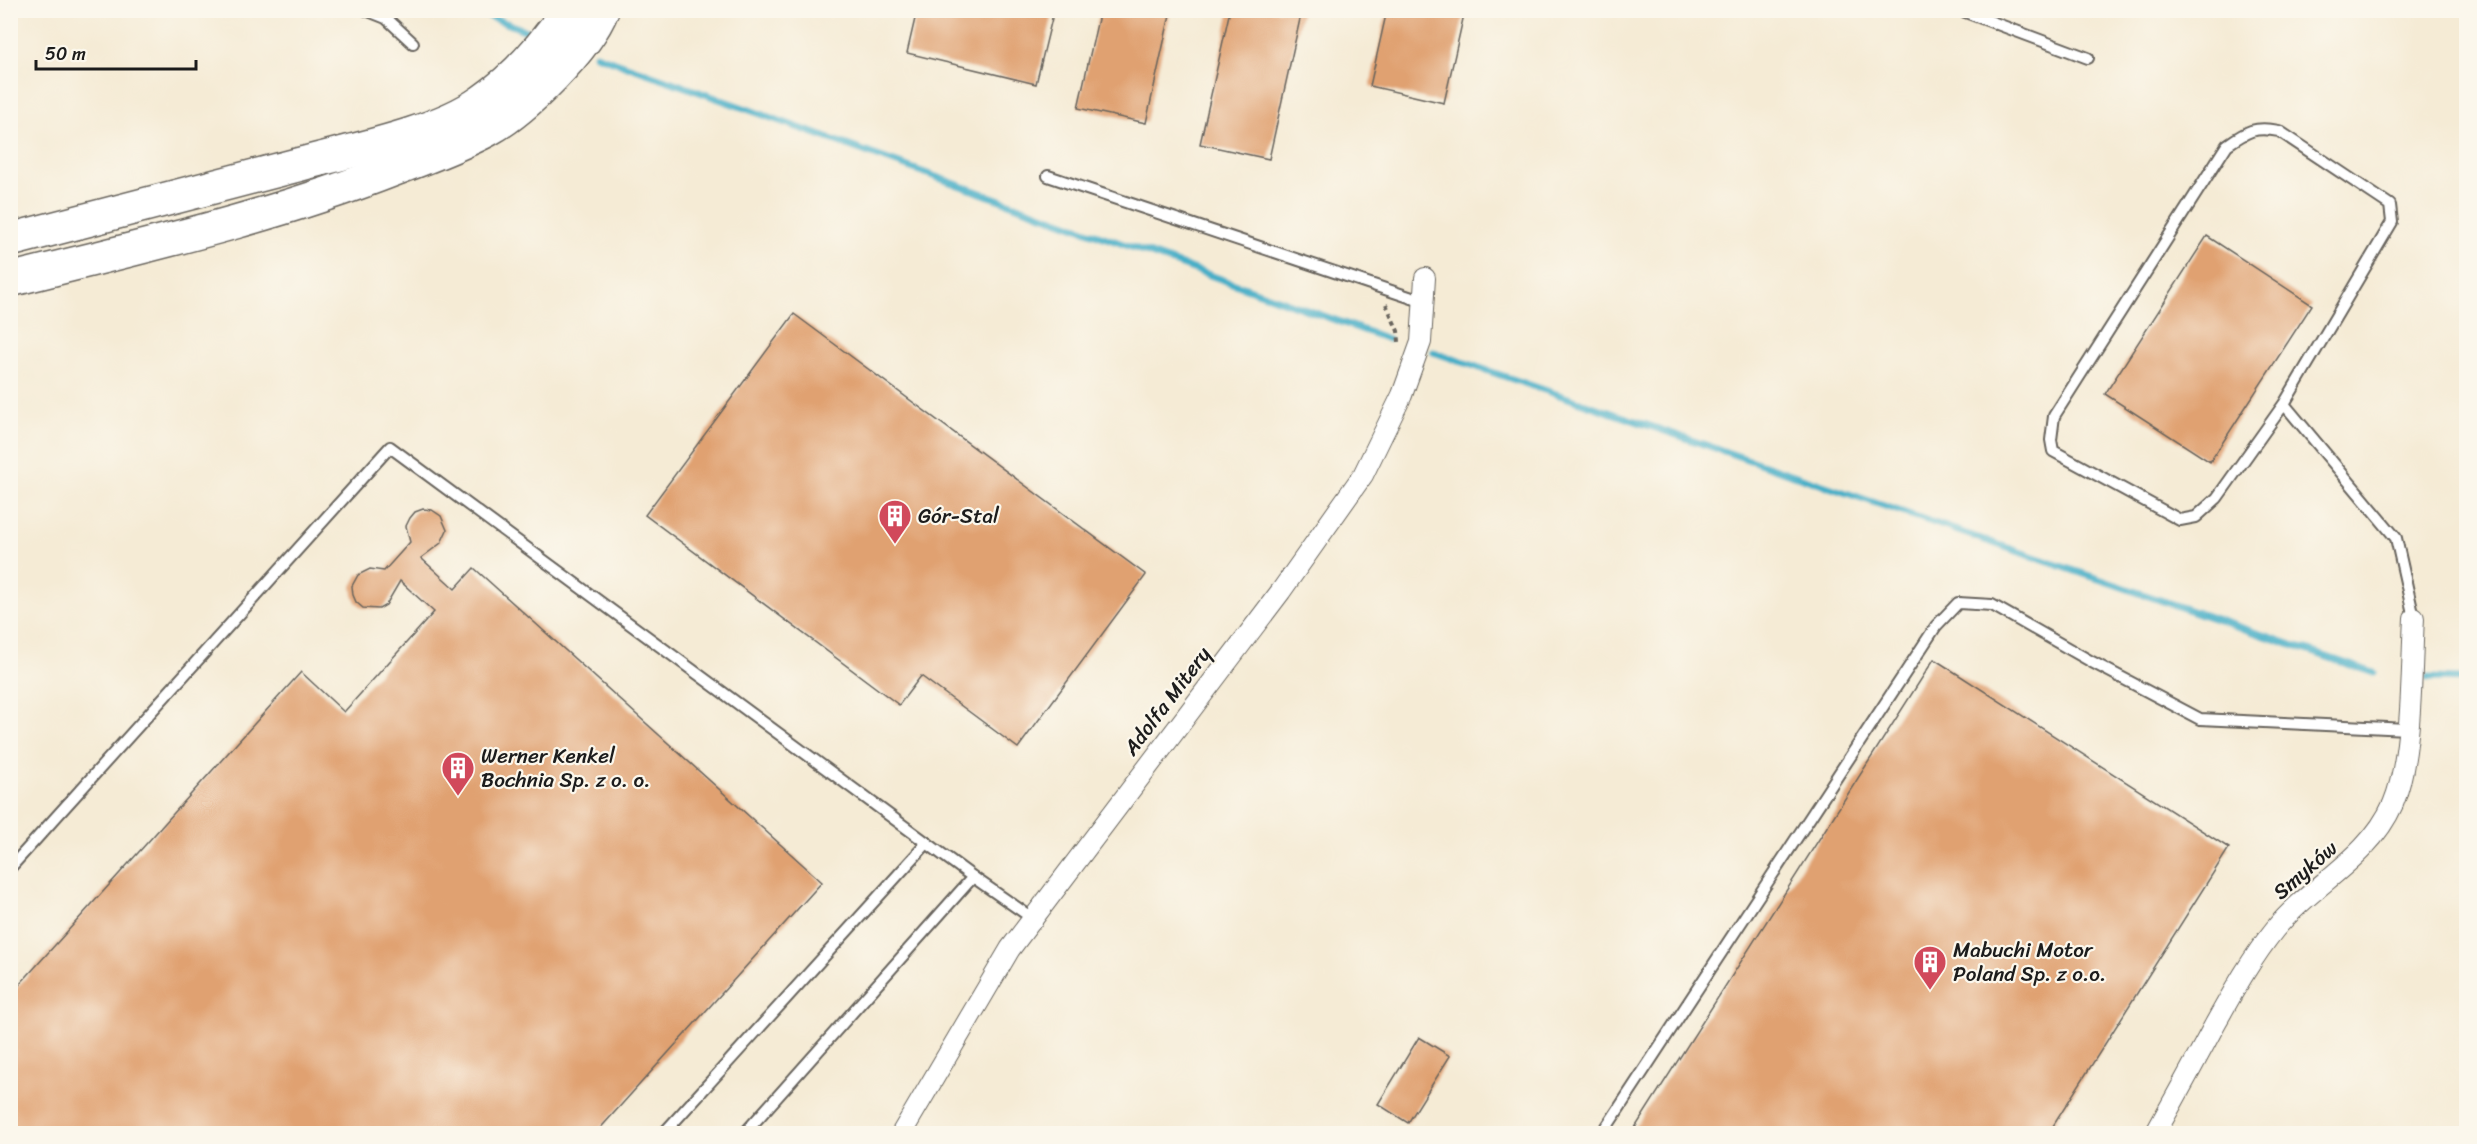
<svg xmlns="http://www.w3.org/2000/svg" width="2477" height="1144" font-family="Sriracha,sans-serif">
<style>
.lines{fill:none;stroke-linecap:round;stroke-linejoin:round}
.stream{stroke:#47afc7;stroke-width:7}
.building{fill:#e0a171}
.lane-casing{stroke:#68645d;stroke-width:14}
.street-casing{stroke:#68645d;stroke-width:22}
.highway-casing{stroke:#68645d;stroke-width:36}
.path{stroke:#68645d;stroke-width:4;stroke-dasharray:4.5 4.5;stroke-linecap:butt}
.lane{stroke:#fff;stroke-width:10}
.street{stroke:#fff;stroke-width:20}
.highway{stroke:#fff;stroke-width:33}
.labels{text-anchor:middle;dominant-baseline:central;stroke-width:4.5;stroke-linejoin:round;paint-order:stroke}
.poi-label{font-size:21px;fill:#1c1c1c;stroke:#fbf7ec;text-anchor:start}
.street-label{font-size:21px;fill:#1c1c1c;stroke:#fbf7ec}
</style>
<rect width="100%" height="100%" fill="#fbf7ec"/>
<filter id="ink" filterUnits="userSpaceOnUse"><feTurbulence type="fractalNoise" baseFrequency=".0167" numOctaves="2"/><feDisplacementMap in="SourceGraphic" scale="12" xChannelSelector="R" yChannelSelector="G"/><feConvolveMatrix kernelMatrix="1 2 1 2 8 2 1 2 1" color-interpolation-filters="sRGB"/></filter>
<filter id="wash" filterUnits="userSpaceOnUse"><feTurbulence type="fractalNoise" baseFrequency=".008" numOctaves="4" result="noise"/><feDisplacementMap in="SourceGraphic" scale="24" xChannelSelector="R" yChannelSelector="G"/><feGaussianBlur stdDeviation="1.35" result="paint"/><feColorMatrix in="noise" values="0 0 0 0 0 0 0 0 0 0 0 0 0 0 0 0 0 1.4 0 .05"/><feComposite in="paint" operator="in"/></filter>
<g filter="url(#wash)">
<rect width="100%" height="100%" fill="#f5ebd5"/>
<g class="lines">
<g class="stream">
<path d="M473 10 529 32"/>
<path d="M596 55 1388 339"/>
<path d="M1433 352 2374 673"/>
<path d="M2428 678 2466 679"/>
</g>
</g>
<g id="blocks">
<g class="building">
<path d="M917 10H1054L1036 84 907 53Z"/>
<path d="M1100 10H1171L1146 123 1078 108Z"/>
<path d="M1230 10H1302L1269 159 1200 144Z"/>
<path d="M1387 10H1465L1444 103 1370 86Z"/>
<path d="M2207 236 2312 305 2210 462 2105 394Z"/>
<path d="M794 314 1146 575 1018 748 921 676 899 705 645 515Z"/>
<path d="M423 509 432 510 441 516 447 530 441 543 421 558 455 589 474 568 822 882 595 1134H10V995L301 672 344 712 434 612 400 581 386 605 379 609 363 608 356 602 353 595 352 586 358 575 370 569 384 571 410 542 406 526 410 518 415 512Z"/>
<path d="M1934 659 2229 848 2048 1134H1631Z"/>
<path d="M1419 1037 1450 1056 1408 1123 1378 1104Z"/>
</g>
</g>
</g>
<g filter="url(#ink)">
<use href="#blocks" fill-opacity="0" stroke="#68645d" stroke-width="1.5"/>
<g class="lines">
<g class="lane-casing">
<g id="lane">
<path d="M366 10 386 18 413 43"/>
<path d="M1960 10 2088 58"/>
<path d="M1048 176 1424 302"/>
<path d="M2284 404 2217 498 2196 517 2180 520 2053 451 2051 440 2054 416 2227 145C2247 131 2255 126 2279 131L2390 205 2392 222 2284 404 2396 538 2414 618"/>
<path d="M10 868 390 447 973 877 1032 918"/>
<path d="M663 1134 927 843"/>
<path d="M744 1134 973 877"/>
<path d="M1602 1134 1936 626 1958 603 1992 605 2092 662 2200 719 2407 729"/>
</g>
</g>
<g class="street-casing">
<g id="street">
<path d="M901 1134 1010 949 1281 591 1363 475 1402 395 1421 342 1425 278"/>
<path d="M2155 1134C2175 1098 2195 1062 2214 1026 2233 992 2251 959 2275 929 2312 884 2369 859 2393 804 2413 756 2411 671 2414 618"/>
</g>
</g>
<g class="highway-casing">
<g id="highway">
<path d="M10 240C107 214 204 189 301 164 353 150 438 133 481 102 516 78 544 46 568 10"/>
<path d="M10 280C140 247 270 218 395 169 426 157 457 146 487 130 523 111 587 48 602 10"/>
</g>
</g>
<path class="path" d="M1386 304 1398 331 1399 342"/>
<use href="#lane" class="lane"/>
<use href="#street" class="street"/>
<use href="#highway" class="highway"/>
</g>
</g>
<defs>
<g id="building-pin" transform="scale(1.725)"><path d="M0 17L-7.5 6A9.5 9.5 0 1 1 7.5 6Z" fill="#d1495b" stroke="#fbf7ec"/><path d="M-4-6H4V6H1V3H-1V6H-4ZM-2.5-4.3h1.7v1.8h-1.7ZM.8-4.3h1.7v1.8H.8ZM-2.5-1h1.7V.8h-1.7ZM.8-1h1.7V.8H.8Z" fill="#fff"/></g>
</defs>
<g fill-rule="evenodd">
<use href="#building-pin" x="895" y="516"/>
<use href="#building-pin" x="458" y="768"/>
<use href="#building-pin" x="1930" y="962"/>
</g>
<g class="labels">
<g class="poi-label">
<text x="918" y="516">Gór-Stal</text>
<text x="481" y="756">Werner Kenkel<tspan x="481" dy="24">Bochnia Sp. z o. o.</tspan></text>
<text x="1953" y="950">Mabuchi Motor<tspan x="1953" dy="24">Poland Sp. z o.o.</tspan></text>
</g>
<g class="street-label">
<text transform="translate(1167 701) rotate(-53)">Adolfa Mitery</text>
<text transform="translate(2305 870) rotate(-41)">Smyków</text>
</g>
</g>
<rect width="2477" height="1144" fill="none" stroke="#fbf7ec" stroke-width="36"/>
<path d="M36 60v9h160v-9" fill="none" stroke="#1c1c1c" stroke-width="3"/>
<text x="45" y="60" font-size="18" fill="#1c1c1c" stroke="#fbf7ec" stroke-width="4.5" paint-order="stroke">50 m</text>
</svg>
